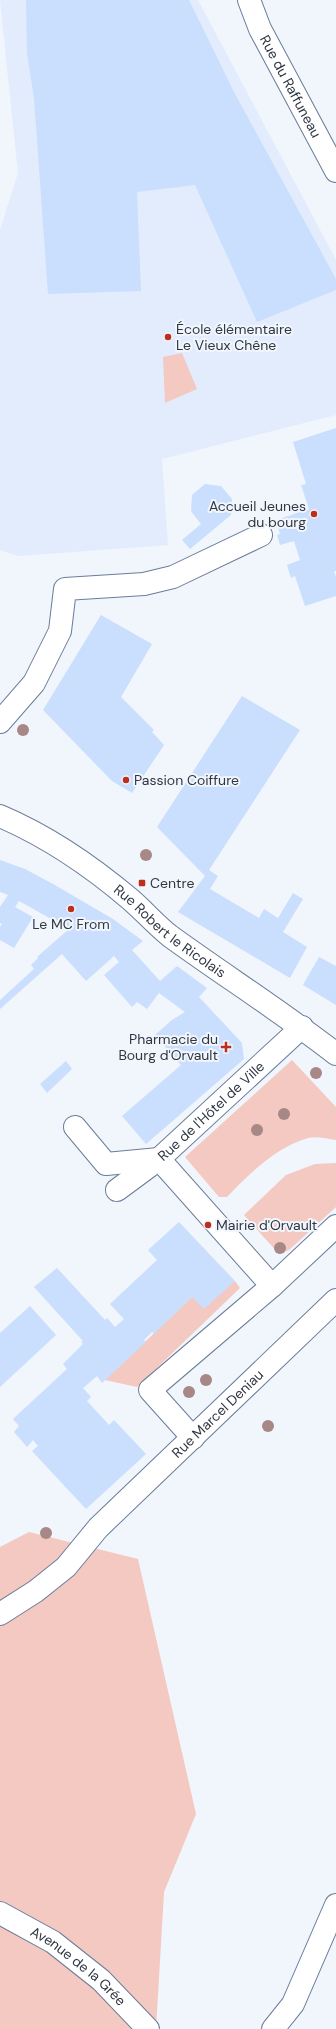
<svg xmlns="http://www.w3.org/2000/svg" width="336" height="2029" font-family="'DM Sans',sans-serif">
<style>
.built{fill:#e2ecfc}
.green{fill:#f3c9c1}
.building{fill:#cadefe}
.lines{fill:none;stroke-linecap:round;stroke-linejoin:round}
.minor-casing{stroke:#6b7d9a;stroke-width:24}
.major-casing{stroke:#6b7d9a;stroke-width:24}
.minor{stroke:#fff;stroke-width:22}
.major{stroke:#fff;stroke-width:22}
.tree{fill:#a78886}
.poi-dot{fill:#bc301b;stroke:#f1f5fc;stroke-width:1.5}
.labels{text-anchor:middle;dominant-baseline:central;stroke-width:4;stroke-linejoin:round;paint-order:stroke}
.street-label{font-size:14px;fill:#2f3743;stroke:#f1f5fc}
.poi-label{font-size:14px;fill:#2f3743;stroke:#f1f5fc;text-anchor:start}
</style>
<rect width="100%" height="100%" fill="#f1f5fc"/>
<path class="built" d="M0 0H198L336 260V415L162 459 168 545 19 556 0 550V230L18 173Z"/>
<g class="green">
<path d="M182 353 197 389 165 403 163 357Z"/>
<path d="M292 1060 336 1107V1140C328 1139 316 1136 308 1138 276 1147 249 1174 227 1197H219L185 1157Z"/>
<path d="M336 1163V1207L289 1250 279 1254 244 1215 286 1175 315 1164Z"/>
<path d="M235 1281 240 1288 137 1387 105 1380 192 1297Z"/>
<path d="M29 1532 138 1559 196 1814 164 1892 156 2029H0V1547Z"/>
</g>
<g class="building">
<path d="M26 0H189L234 92 336 279V290L257 322 195 185 137 192 141 291 48 294 34 98 27 54Z"/>
<path d="M336 428V571H334L336 577V596L305 606 295 576 291 578 287 565 300 560 294 541 280 545 277 535 280 534 276 520 309 509 301 485 306 484 293 442Z"/>
<path d="M205 484 221 486 232 499 231 515 190 549 182 540 201 524 191 511 192 495Z"/>
<path d="M101 615 152 644 121 697 154 730 152 732 164 745 132 793 112 781 43 710Z"/>
<path d="M242 696 300 730 209 870 218 876 210 889 259 918 264 909 278 918 293 893 303 899 283 932 307 947 290 978 178 912 205 876 157 827Z"/>
<path d="M0 860 25 869 53 884 113 919 143 941 132 950 160 981 177 966 207 988 199 997 242 1043 244 1059 146 1144 122 1116 181 1065 155 1035 172 1020 185 1012 159 993 147 1009 137 1002 132 1007 104 975 119 962 114 956 86 981 62 954 0 1009V1000L34 969 31 965 38 958 37 957 69 929 19 901 15 907 33 917 14 948 0 940V927L2 924 0 923V907L8 895 0 892Z"/>
<path d="M319 957 336 966V1005L303 985Z"/>
<path d="M66 1061 72 1069 47 1093 40 1084Z"/>
<path d="M179 1222 235 1281 204 1309 192 1297 154 1334 152 1332 144 1340 146 1342 102 1383 97 1376 83 1388 91 1397 87 1401 109 1425 114 1420 146 1454 86 1509 32 1451 38 1446 33 1440 27 1447 14 1432 19 1426 13 1419 67 1369 63 1364 83 1344 81 1342 83 1341 34 1287 57 1268 105 1320 107 1318 115 1327 124 1319 110 1304 157 1260 148 1250Z"/>
<path d="M30 1306 56 1335 0 1387V1333Z"/>
</g>
<g class="lines">
<g class="minor-casing">
<g id="minor">
<path id="s1" d="M249 0 260 29 336 171"/>
<path d="M0 722 34 683 60 631 65 589 144 584 173 577 261 535"/>
<path d="M75 1127 106 1164 159 1159"/>
<path d="M159 1159 272 1286"/>
<path id="s2" d="M117 1190 159 1159 302 1027"/>
<path d="M193 1438 150 1390 272 1286 336 1226"/>
<path id="s3" d="M0 1614 36 1591 66 1567 98 1528 336 1300"/>
<path id="s4" d="M0 1913 53 1942 101 1980 148 2029"/>
</g>
</g>
<g class="major-casing">
<g id="major">
<path id="s5" d="M0 816C47 836 91 866 130 899 144 911 156 925 170 936 225 976 282 1012 336 1054"/>
<path d="M273 2029 293 2004 336 1905"/>
</g>
</g>
<use href="#minor" class="minor"/>
<use href="#major" class="major"/>
</g>
<g class="tree">
<circle cx="23" cy="730" r="6"/>
<circle cx="146" cy="855" r="6"/>
<circle cx="316" cy="1073" r="6"/>
<circle cx="284" cy="1114" r="6"/>
<circle cx="257" cy="1130" r="6"/>
<circle cx="280" cy="1248" r="6"/>
<circle cx="206" cy="1380" r="6"/>
<circle cx="189" cy="1392" r="6"/>
<circle cx="268" cy="1426" r="6"/>
<circle cx="46" cy="1533" r="6"/>
</g>
<g class="poi-dot">
<circle cx="168" cy="337" r="4"/>
<circle cx="314" cy="514" r="4"/>
<circle cx="126" cy="780" r="4"/>
<rect x="138" y="879" width="8" height="8" rx="2"/>
<circle cx="71" cy="909" r="4"/>
<path d="M224 1041h4v4h4v4h-4v4h-4v-4h-4v-4h4z"/>
<circle cx="208" cy="1225" r="4"/>
</g>
<g class="labels">
<g class="street-label">
<text stroke="none"><textPath href="#s1" startOffset="96">Rue du Raffuneau</textPath></text>
<text stroke="none"><textPath href="#s5" startOffset="206">Rue Robert le Ricolais</textPath></text>
<text stroke="none"><textPath href="#s2" startOffset="123">Rue de l'Hôtel de Ville</textPath></text>
<text stroke="none"><textPath href="#s3" startOffset="297">Rue Marcel Deniau</textPath></text>
<text stroke="none"><textPath href="#s4" startOffset="95">Avenue de la Grée</textPath></text>
</g>
<g class="poi-label">
<text x="176" y="329">École élémentaire<tspan x="176" dy="16">Le Vieux Chêne</tspan></text>
<text x="306" y="506" text-anchor="end">Accueil Jeunes<tspan x="306" dy="16">du bourg</tspan></text>
<text x="134" y="780">Passion Coiffure</text>
<text x="150" y="883">Centre</text>
<text x="71" y="924" text-anchor="middle">Le MC From</text>
<text x="218" y="1039" text-anchor="end">Pharmacie du<tspan x="218" dy="16">Bourg d'Orvault</tspan></text>
<text x="216" y="1225">Mairie d'Orvault</text>
</g>
</g>
</svg>
